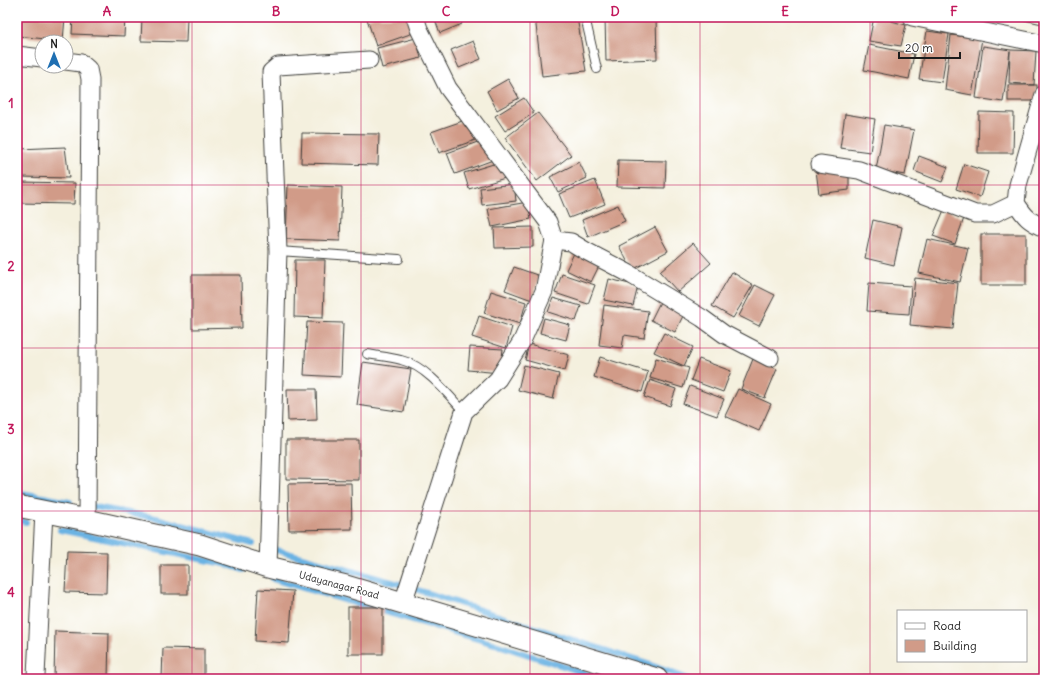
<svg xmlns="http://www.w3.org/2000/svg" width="1061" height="696" font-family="Delius,sans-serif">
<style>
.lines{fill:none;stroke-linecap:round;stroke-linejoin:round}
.stream{stroke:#6bb3e3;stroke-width:6}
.building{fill:#d19b88}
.service-casing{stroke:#3c3c39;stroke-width:10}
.minor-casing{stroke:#3c3c39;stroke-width:19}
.tertiary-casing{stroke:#3c3c39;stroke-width:23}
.service{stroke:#fff;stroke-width:8}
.minor{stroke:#fff;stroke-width:17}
.tertiary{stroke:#fff;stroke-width:21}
.grid{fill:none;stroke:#c2185b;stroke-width:1;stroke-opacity:0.55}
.labels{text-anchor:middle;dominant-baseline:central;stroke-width:3;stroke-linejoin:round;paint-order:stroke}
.street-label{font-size:10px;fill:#1c1c1c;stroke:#fff}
.neatline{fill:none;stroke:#c2185b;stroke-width:1.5}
.grid-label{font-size:13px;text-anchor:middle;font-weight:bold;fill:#c2185b}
</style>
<rect width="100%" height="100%" fill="#fff"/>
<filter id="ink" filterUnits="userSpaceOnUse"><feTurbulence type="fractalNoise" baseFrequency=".025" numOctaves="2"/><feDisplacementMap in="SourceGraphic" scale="8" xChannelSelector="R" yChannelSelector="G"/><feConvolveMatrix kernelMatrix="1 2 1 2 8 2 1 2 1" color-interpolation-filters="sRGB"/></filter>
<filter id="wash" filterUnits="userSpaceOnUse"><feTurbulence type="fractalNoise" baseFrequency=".012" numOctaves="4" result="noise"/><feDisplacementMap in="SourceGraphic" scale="16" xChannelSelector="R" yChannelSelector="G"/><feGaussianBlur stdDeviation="0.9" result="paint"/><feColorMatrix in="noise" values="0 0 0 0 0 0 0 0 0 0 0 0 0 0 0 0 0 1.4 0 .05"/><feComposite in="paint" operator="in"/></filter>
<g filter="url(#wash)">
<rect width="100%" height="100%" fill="#f4f0de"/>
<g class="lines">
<g class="stream">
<path d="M22 493 70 502"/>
<path d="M90 506 156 518 253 544"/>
<path d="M17 520 26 522"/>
<path d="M60 530 224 564 243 570"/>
<path d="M273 549 406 586"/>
<path d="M273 579 495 644 603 679"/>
<path d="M412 588 648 664 689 679"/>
</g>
</g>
<g id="blocks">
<g class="building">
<path d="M19 17H65L63 41 18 36Z"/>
<path d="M73 17H125L124 36 72 34Z"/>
<path d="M142 17H187L186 42 141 41Z"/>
<path d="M373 17H408L413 33 376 46 367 19Z"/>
<path d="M434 17H459L462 24 440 33Z"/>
<path d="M535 17H577L586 71 542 76Z"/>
<path d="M605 17H656L657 59 606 61Z"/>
<path d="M874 17H877L906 25 901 46 869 41Z"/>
<path d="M1011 17H1044L1042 24Z"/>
<path d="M927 31 949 34 942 82 919 79Z"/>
<path d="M951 35 982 39 972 95 945 90Z"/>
<path d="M416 38 421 58 382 68 377 48Z"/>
<path d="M473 41 481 59 459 68 451 50Z"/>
<path d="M869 45 914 54 909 79 864 70Z"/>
<path d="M983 46 1011 50 1036 51 1034 85 1009 83 1010 51 1003 102 976 98Z"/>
<path d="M508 79 519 98 497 110 487 91Z"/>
<rect x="1008" y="85" width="29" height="16"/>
<path d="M524 98 534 113 505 131 495 116Z"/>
<path d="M979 112 1014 113 1013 153H978Z"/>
<path d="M538 113 571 155 537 181 505 138Z"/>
<path d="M845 114 875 119 870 152 840 148Z"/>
<path d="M471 118 478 139 439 153 431 132Z"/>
<path d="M884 125 914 130 905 175 876 170Z"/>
<path d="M302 133 379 134 378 165 301 163Z"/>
<path d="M486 139 493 160 455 174 447 153Z"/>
<path d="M65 147 69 178 20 177V149Z"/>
<path d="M919 156 948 167 942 182 914 171Z"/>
<path d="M618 160 666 161 665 188 617 187Z"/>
<path d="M500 162 505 178 469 189 464 173Z"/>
<path d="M579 162 587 178 558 192 550 177Z"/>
<path d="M964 164 988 172 980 197 956 189Z"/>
<path d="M816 170H849V190L819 194Z"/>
<path d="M595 180 605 204 569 218 559 194Z"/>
<path d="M19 182 75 183 74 204 19 203Z"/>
<path d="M514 184 516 201 482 205 480 188Z"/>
<path d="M288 185 342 187 340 241 286 239Z"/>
<path d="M528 202 531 219 492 227 488 209Z"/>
<path d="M618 205 625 221 588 237 582 220Z"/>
<path d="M944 210 964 218 955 244 933 236Z"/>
<path d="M873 220 902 227 894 265 865 258Z"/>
<path d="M533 227V247L495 248 494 228Z"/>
<path d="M655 227 668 251 632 270 619 246Z"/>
<rect x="981" y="234" width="45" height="51"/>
<path d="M927 239 968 248 960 282 919 273Z"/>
<path d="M693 243 711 263 678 292 660 272Z"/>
<path d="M575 251 600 264 591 282 566 270Z"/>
<path d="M295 260H325L323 318 294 317Z"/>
<path d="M514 267 540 276 532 300 505 290Z"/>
<path d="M732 272 753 285 733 318 712 306Z"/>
<path d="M562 274 595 285 588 304 555 293Z"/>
<path d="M192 275H241L242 328 192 329Z"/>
<path d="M915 278 958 283 953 329 910 325Z"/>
<path d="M609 279 638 286 633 306 604 300Z"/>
<path d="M869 283 911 286 909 314 867 311Z"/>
<path d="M1041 284H1044V342H1040Z"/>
<path d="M755 285 775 295 759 326 739 316Z"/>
<path d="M491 291 526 302 520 324 484 313Z"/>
<path d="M553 298 581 306 576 321 548 312Z"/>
<path d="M660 302 684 314 675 332 651 320Z"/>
<path d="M604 305 648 311 644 338 624 335 622 348 599 345Z"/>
<path d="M479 316 512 327 506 348 472 337Z"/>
<path d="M544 318 570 325 566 340 540 333Z"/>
<path d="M307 322 343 323 341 377 304 375Z"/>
<path d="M664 333 693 347 684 366 654 352Z"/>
<path d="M529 344 569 355 565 371 525 360Z"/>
<path d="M470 347 503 349 500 373 468 370Z"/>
<path d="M600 357 648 372 642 392 594 377Z"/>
<path d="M656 358 689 368 683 388 650 378Z"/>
<path d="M699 359 731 371 723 392 691 380Z"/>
<path d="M753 359 777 369 765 398 741 389Z"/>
<path d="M363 362 411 369 404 412 357 405Z"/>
<path d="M524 365 559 374 553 399 518 390Z"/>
<path d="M650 380 676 389 670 406 644 397Z"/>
<path d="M690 386 724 399 717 416 683 404Z"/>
<path d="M287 389H316L317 420 288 421Z"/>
<path d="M738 389 771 404 759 431 725 416Z"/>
<path d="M286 440H359V480L286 479Z"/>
<path d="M351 483 352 529 289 530 288 484Z"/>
<path d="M67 551 107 552 106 593 65 592Z"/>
<rect x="161" y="565" width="27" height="29"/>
<path d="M258 589 293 591 289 643 255 641Z"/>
<rect x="348" y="607" width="35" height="47"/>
<path d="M55 631 109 633 108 679H54Z"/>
<path d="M163 648 204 649V679H162Z"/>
</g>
</g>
</g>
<g filter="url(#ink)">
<use href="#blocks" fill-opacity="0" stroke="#3c3c39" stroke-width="1"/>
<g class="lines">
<g class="service-casing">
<g id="service">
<path d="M585 17 597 69"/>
<path d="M278 251 399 259"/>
<path d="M367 354C378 356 390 357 401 360 426 366 447 393 464 412"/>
</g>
</g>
<g class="minor-casing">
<g id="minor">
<path d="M912 17 1044 44"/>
<path d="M17 55 42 58"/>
<path d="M66 61 81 63 88 69 90 79 87 520"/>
<path d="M1044 94 1018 185 1016 203C1025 217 1029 221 1044 228"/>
<path d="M820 164 859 170 975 214H993L1016 203"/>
<path d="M554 240 571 242 586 251 628 273 702 318 724 334 770 358"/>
<path d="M268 567 278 251 271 72 278 66 369 60"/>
<path d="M403 603 464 412 498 379 522 341 544 291 554 240 548 222 448 88 419 29 415 17"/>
<path d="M36 676 44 511"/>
</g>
</g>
<g class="tertiary-casing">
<path id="tertiary" d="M17 506 87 520 200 545 268 567 346 586 657 679"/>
</g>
<use href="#service" class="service"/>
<use href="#minor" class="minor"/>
<use href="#tertiary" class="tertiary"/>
</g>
</g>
<path class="grid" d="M192 17V679M361 17V679M530 17V679M700 17V679M870 17V679M17 185H1044M17 348H1044M17 511H1044"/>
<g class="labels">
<g class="street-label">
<text transform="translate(339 585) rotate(15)">Udayanagar Road</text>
</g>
</g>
<rect width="1061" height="696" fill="none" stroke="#fff" stroke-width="44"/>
<rect x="897" y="610" width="130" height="52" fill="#ffffff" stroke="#a4a4a4"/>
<rect x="905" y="623" width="20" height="6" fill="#ffffff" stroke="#a4a4a4"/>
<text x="933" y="630" font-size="12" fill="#1c1c1c">Road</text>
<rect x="905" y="640" width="20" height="12" fill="#d19b88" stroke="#a4a4a4"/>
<text x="933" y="650" font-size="12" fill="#1c1c1c">Building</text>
<g transform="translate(54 54)"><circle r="19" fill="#ffffff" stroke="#a4a4a4"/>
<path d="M0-3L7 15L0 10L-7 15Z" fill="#1f6fb2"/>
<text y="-6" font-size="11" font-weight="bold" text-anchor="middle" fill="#1c1c1c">N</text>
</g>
<path d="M899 52v6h61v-6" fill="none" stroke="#1c1c1c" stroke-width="2"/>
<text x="905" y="52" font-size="12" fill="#1c1c1c" stroke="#ffffff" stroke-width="3" paint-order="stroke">20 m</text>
<rect x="22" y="22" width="1017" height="652" class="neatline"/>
<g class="grid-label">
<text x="107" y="16">A</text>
<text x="276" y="16">B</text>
<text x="446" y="16">C</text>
<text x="615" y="16">D</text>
<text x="785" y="16">E</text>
<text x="954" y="16">F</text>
<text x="11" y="108">1</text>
<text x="11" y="271">2</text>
<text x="11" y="434">3</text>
<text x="11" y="597">4</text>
</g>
</svg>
